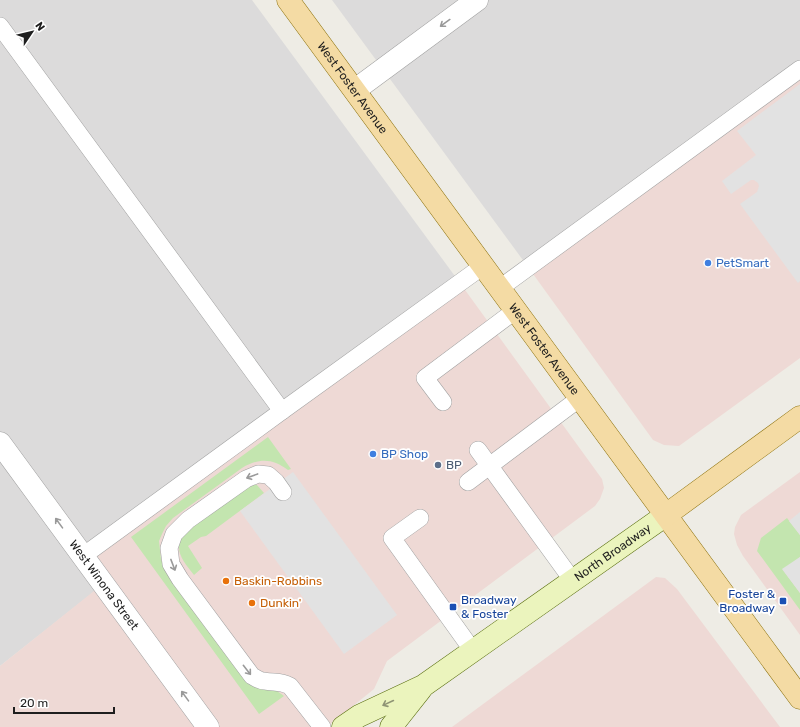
<svg xmlns="http://www.w3.org/2000/svg" width="800" height="727" font-family="Rubik,sans-serif">
<style>
.residential{fill:#dcdbdb}
.commercial{fill:#eed9d5}
.grass{fill:#c3e5af}
.parking{fill:#e2e2e2}
.lines{fill:none;stroke-linecap:round;stroke-linejoin:round}
.service-casing{stroke:#a2a2a2;stroke-width:18}
.minor-casing{stroke:#a2a2a2;stroke-width:23}
.secondary-casing{stroke:#586d0d;stroke-width:23}
.primary-casing{stroke:#8c710c;stroke-width:23}
.service{stroke:#fff;stroke-width:17}
.minor{stroke:#fff;stroke-width:22}
.secondary{stroke:#ebf4bd;stroke-width:22}
.primary{stroke:#f4dba4;stroke-width:22}
.oneway{stroke:#9a9a9a}
.oneway2{stroke:#8f9475}
.shop-dot{fill:#3f7fe0;stroke:#fff;stroke-width:1.5}
.service-dot{fill:#5c6f8a;stroke:#fff;stroke-width:1.5}
.food-dot{fill:#e8710a;stroke:#fff;stroke-width:1.5}
.transit-dot{fill:#1a4fb4;stroke:#fff;stroke-width:1.5}
.labels{text-anchor:middle;dominant-baseline:central;stroke-width:3.5;stroke-linejoin:round;paint-order:stroke}
.street-label{font-size:12px;fill:#1e1e1e;stroke:#fff}
.shop-label{font-size:12px;fill:#366cbe;stroke:#fff;text-anchor:start}
.service-label{font-size:12px;fill:#4e5e75;stroke:#fff;text-anchor:start}
.food-label{font-size:12px;fill:#c56008;stroke:#fff;text-anchor:start}
.transit-label{font-size:12px;fill:#164399;stroke:#fff;text-anchor:end}
</style>
<rect width="100%" height="100%" fill="#eeece5"/>
<g class="residential">
<path d="M0 0H252L460 283 100 587 0 666Z"/>
<path d="M332 0H800V69L528 267Z"/>
</g>
<g class="commercial">
<path d="M800 69V358L679 446 664 445 653 440 528 267Z"/>
<path d="M460 283 602 479 604 488 600 499 595 506 387 661 374 689 327 727H0V666L99 587 81 563Z"/>
<path d="M800 472V635L743 556 737 545 734 534 735 527 741 515Z"/>
<path d="M656 577 665 578 677 589 780 727H452Z"/>
</g>
<g class="grass">
<path d="M268 437 291 469 288 470C272 458 259 458 242 468L173 518 166 526 162 534 159 541 161 559 164 567 263 686 277 691 284 696 259 714 131 537Z"/>
<path d="M254 484 257 485 264 493 206 536 201 537 188 546 202 568 194 575C183 561 171 548 186 532L250 485Z"/>
<path d="M787 518 800 535V557L783 570 800 593V610L757 551 761 538Z"/>
</g>
<g class="parking">
<path d="M800 84V281L798 283 740 204 757 192 759 186 758 183 754 180H751L731 194 722 181 756 155 737 131Z"/>
<path d="M293 472 397 615 344 654 240 511Z"/>
<path d="M800 512V535L789 521Z"/>
<path d="M800 557V593L782 569Z"/>
</g>
<g class="lines">
<g class="service-casing">
<g id="service">
<path d="M0 26 282 411"/>
<path d="M500 288 800 69"/>
<path d="M443 402 425 378 516 310"/>
<path d="M478 450 573 581"/>
<path d="M468 482 580 398"/>
<path d="M283 492 276 482 268 475 258 474 246 479 188 520 174 534 169 548 171 564 180 579 252 676C256 678 260 681 264 681 275 683 280 681 290 686L322 727"/>
<path d="M420 518 392 538 473 651"/>
<path d="M83 556 282 411 483 266"/>
</g>
</g>
<g class="minor-casing">
<g id="minor">
<path d="M355 90 477 0"/>
<path id="s1" d="M0 443 208 727"/>
</g>
</g>
<g class="secondary-casing">
<g id="secondary">
<path id="s2" d="M343 727 359 716 423 686 666 515"/>
<path d="M391 727 421 689"/>
</g>
</g>
<g class="primary-casing">
<g id="primary">
<path id="s3" d="M288 0 800 698"/>
<path d="M666 515 800 417"/>
</g>
</g>
<use href="#service" class="service"/>
<use href="#minor" class="minor"/>
<use href="#secondary" class="secondary"/>
<use href="#primary" class="primary"/>
</g>
<defs><path id="oneway-shaft" d="M-6 0H5M1.5-3L5.5 0L1.5 3" fill="none" stroke-width="1.6" stroke-linecap="round" stroke-linejoin="round"/></defs>
<g class="oneway">
<use href="#oneway-shaft" transform="translate(445 23) rotate(144)"/>
<use href="#oneway-shaft" transform="translate(252 476) rotate(160)"/>
<use href="#oneway-shaft" transform="translate(59 523) rotate(-126)"/>
<use href="#oneway-shaft" transform="translate(173 565) rotate(69)"/>
<use href="#oneway-shaft" transform="translate(247 670) rotate(52)"/>
<use href="#oneway-shaft" transform="translate(185 696) rotate(-126)"/>
</g>
<use class="oneway2" href="#oneway-shaft" transform="translate(388 703) rotate(155)"/>
<g class="shop-dot">
<circle cx="708" cy="263" r="4"/>
<circle cx="373" cy="454" r="4"/>
</g>
<circle class="service-dot" cx="438" cy="465" r="4"/>
<g class="food-dot">
<circle cx="226" cy="581" r="4"/>
<circle cx="252" cy="603" r="4"/>
</g>
<g class="transit-dot">
<rect x="779" y="597" width="8" height="8" rx="2"/>
<rect x="449" y="603" width="8" height="8" rx="2"/>
</g>
<g class="labels">
<g class="street-label">
<text stroke="none"><textPath href="#s3" startOffset="109">West Foster Avenue</textPath></text>
<text stroke="none"><textPath href="#s3" startOffset="433">West Foster Avenue</textPath></text>
<text stroke="none"><textPath href="#s2" startOffset="322">North Broadway</textPath></text>
<text stroke="none"><textPath href="#s1" startOffset="176">West Winona Street</textPath></text>
</g>
<g class="shop-label">
<text x="716" y="263">PetSmart</text>
<text x="381" y="454">BP Shop</text>
</g>
<g class="service-label">
<text x="446" y="465">BP</text>
</g>
<g class="food-label">
<text x="234" y="581">Baskin-Robbins</text>
<text x="260" y="603">Dunkin'</text>
</g>
<g class="transit-label">
<text x="775" y="594">Foster &amp;<tspan x="775" dy="14">Broadway</tspan></text>
<text x="461" y="600" text-anchor="start">Broadway<tspan x="461" dy="14">&amp; Foster</tspan></text>
</g>
</g>
<g transform="translate(32 32) rotate(55)" stroke="#ffffff" stroke-width="3" paint-order="stroke">
<path d="M0-3L7 15L0 10L-7 15Z" fill="#1e1e1e"/>
<text y="-6" font-size="11" font-weight="bold" text-anchor="middle" fill="#1e1e1e">N</text>
</g>
<path d="M14 707v6h100v-6" fill="none" stroke="#1e1e1e" stroke-width="2"/>
<text x="20" y="707" font-size="12" fill="#1e1e1e" stroke="#ffffff" stroke-width="3" paint-order="stroke">20 m</text>
</svg>
